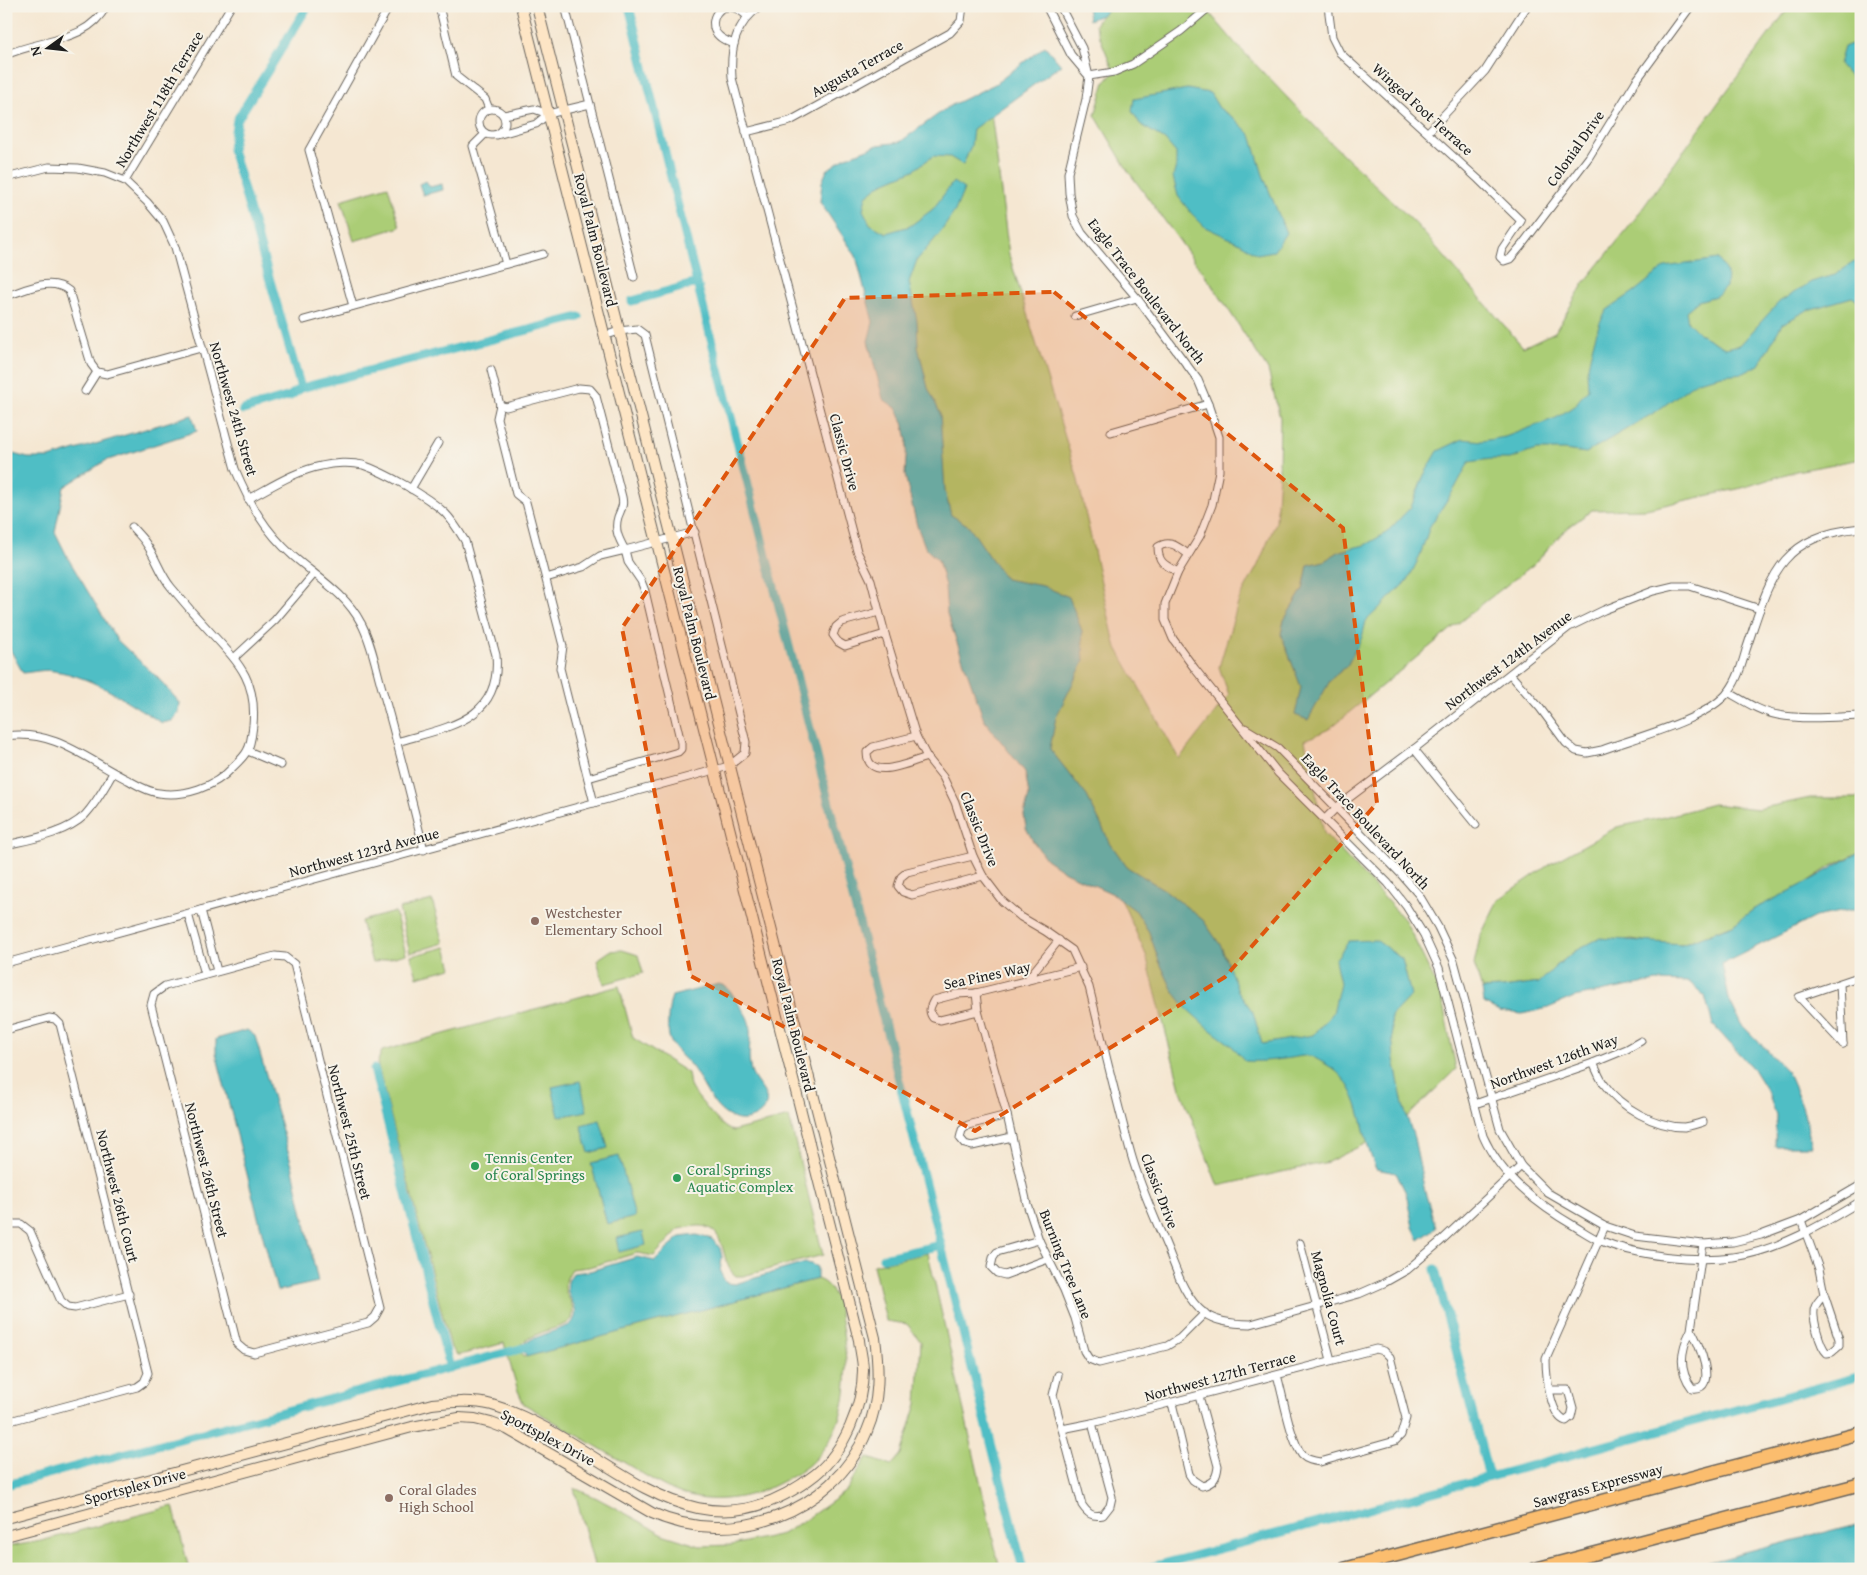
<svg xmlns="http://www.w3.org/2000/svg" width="1867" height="1575" font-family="'Gentium Book Plus',serif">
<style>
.green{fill:#abcd76;stroke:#647449}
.water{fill:#50bec5;stroke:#366d70}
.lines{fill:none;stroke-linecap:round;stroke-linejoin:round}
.canal{stroke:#50bec5;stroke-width:9}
.street-casing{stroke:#68635c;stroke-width:9}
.secondary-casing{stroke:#68635c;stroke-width:12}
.highway-casing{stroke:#68635c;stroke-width:15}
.street{stroke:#fff;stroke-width:7}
.secondary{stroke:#fde5c5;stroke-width:10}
.highway{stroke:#fbbd6e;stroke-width:12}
.marked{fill:#de560d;fill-opacity:0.2;stroke:#de560d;stroke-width:4;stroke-dasharray:10 6;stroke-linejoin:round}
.education-dot{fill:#8d6e63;stroke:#f7f3e8;stroke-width:2}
.leisure-dot{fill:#2e9e5b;stroke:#f7f3e8;stroke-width:2}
.labels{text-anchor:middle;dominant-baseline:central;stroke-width:4;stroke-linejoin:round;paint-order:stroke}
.street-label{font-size:15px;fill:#1c1c1c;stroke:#f7f3e8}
.education-label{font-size:15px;fill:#785e54;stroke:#f7f3e8;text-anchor:start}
.leisure-label{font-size:15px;fill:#27864d;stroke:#f7f3e8;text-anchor:start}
</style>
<rect width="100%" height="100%" fill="#f7f3e8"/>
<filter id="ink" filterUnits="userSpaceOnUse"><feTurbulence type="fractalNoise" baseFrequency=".02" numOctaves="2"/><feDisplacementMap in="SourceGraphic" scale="10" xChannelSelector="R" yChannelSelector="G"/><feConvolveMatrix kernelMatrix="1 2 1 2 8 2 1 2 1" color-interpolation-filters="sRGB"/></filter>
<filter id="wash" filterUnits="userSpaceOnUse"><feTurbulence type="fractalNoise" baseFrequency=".0096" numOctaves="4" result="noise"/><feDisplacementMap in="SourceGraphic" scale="20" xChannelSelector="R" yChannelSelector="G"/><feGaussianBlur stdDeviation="1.12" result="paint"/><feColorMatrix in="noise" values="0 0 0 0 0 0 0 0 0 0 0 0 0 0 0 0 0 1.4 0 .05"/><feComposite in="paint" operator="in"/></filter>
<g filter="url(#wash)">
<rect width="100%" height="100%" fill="#f5e7d2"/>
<g class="green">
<path d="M1107 6H1213L1207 10 1235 43 1327 139 1416 224 1523 347 1555 332 1584 283 1632 223 1723 96 1790 6H1861V459L1796 471 1742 488 1646 509 1592 510 1565 530 1534 564 1477 608 1329 729 1305 740 1324 833 1405 920 1441 994 1456 1069 1395 1129 1328 1162 1218 1186 1180 1088 1146 955 1113 881 984 675 854 184 990 104 1009 255 1077 476 1115 644 1179 759 1229 695 1219 667 1239 600 1258 565 1276 522 1279 471 1280 418 1268 370 1215 289 1128 171 1095 115 1105 82 1114 72 1095 25Z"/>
<path d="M388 186 400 227 354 241 341 200Z"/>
<path d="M1810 798H1861V851L1828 868 1804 884 1787 894 1754 909 1733 925 1682 944 1655 943 1631 939 1575 951 1554 968 1539 983 1503 988 1482 989 1474 964 1480 937 1498 900 1550 864 1617 827 1660 818 1713 804 1758 809Z"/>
<path d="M432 900 444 943 410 953 399 909Z"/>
<path d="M395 912 406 954 372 963 361 921Z"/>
<path d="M446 947 452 968 417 977 411 956Z"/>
<path d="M622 950 638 955 643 973 604 984 597 960 610 951Z"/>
<path d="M619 986 633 1038 688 1073 690 1086 692 1090C701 1100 720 1128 733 1131L789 1117 823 1255 743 1276H736C720 1265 728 1234 706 1227 699 1224 687 1228 679 1229L654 1256 637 1253 589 1267 572 1269C554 1296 578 1296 572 1319L568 1323C553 1330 531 1333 520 1346L523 1357 817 1279C828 1282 835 1294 838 1305 849 1360 856 1418 812 1462 803 1471 789 1478 777 1484 753 1497 721 1503 693 1497 669 1492 647 1476 625 1463 592 1444 558 1424 524 1404L518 1391 504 1343 460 1355H457L451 1348 377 1063 382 1051Z"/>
<path d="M928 1253 1000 1569H595L574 1488 597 1498 665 1535 700 1546 732 1545 782 1534 808 1518 846 1491 867 1457 891 1466 901 1454 917 1404 921 1342 907 1324 886 1321 873 1265Z"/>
<path d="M173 1506 189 1569H6V1547L41 1541Z"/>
</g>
<g class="water">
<path d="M1087 6H1109L1104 14 1089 20Z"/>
<path d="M1861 40V83L1852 79 1839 64 1844 47Z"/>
<path d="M1045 46 1061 65 973 129 971 146 963 165 950 157 933 156 914 170 881 184 866 196 863 210 870 224 886 233 910 226 933 209 953 182 964 189 955 211 940 233 917 260 909 282 917 321 918 347 928 388 940 413 945 491 951 515 969 526 1005 579 1043 586 1069 597 1082 631 1084 661 1056 717 1050 749 1087 796 1110 843 1127 867 1165 890 1203 920 1221 946 1238 991 1253 1012 1262 1044 1313 1035 1333 1013 1340 983 1335 960 1349 941 1376 940 1402 959 1411 995 1391 1016 1394 1059 1403 1105 1414 1138 1425 1192 1436 1228 1419 1240 1413 1227 1406 1193 1396 1173 1376 1169C1359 1132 1365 1085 1324 1063 1320 1061 1314 1057 1310 1056 1305 1055 1297 1057 1291 1058 1276 1060 1261 1062 1245 1061L1231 1045 1208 1028 1186 1008 1173 991 1159 961 1149 932 1136 911 1113 894 1065 872 1046 859 1033 841 1026 828 1024 815 1029 795 1025 772 984 720 947 614 945 587 938 560 926 549 917 526 905 475 907 440 903 422 896 408 883 399 868 341 873 322 856 256 820 202 822 182 827 170 844 158 878 145 900 142 948 107 995 84Z"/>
<path d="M1187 89 1210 93 1219 108 1235 119 1251 135 1263 175 1286 233 1274 251 1257 254 1242 244 1205 227 1191 213 1178 196 1173 177 1176 166V153L1165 140 1140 124 1132 111 1134 99Z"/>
<path d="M426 181 430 187 442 184 443 190 423 195 419 184Z"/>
<path d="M1861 257V303L1852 297 1808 310 1782 324 1759 365 1744 373 1722 375 1697 381 1657 411 1586 453 1564 450H1536L1510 459H1491L1469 462 1455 488 1430 526 1419 558 1408 580 1366 621 1362 637 1347 666 1331 679 1308 720 1295 715 1301 687 1281 634 1284 620 1303 589 1308 565 1324 561 1340 551 1365 545 1386 533 1411 507 1424 475 1438 451 1463 439 1482 441 1505 437 1556 418 1574 406 1588 389 1587 371 1593 344 1600 322 1607 310 1635 291 1665 267 1718 259 1727 273 1726 287 1716 296 1698 301 1686 311 1688 322 1700 334 1725 348 1740 345 1779 302 1811 282 1835 275Z"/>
<path d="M192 415 197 431 105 461 64 487 55 532 69 560 117 640 158 678 180 703 179 712 172 721 162 723C129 703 93 676 54 671 45 669 33 672 23 673L6 642V452L28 458H49Z"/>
<path d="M1861 851V908L1815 917 1722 964 1729 999 1741 1024 1787 1071 1802 1105 1812 1146H1775L1776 1115 1768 1093 1753 1069 1713 1025 1705 996 1689 982 1656 981 1574 997 1548 1008 1522 1014 1499 1011 1484 1003 1482 989 1503 988 1539 983 1554 968 1575 951 1600 938 1682 944 1733 925 1754 909 1804 884Z"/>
<path d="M719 984C728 986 731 991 735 999 741 1008 750 1017 750 1029 751 1043 747 1057 751 1071 753 1080 763 1088 766 1097 770 1113 748 1124 735 1119 712 1111 705 1085 692 1067 686 1059 677 1053 672 1044 665 1033 668 1008 672 996Z"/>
<path d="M247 1030 255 1036 292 1165 318 1282 277 1291 216 1053V1039Z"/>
<path d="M580 1081 587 1111 559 1117 552 1087Z"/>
<path d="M600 1120 608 1148 589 1153 581 1125Z"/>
<path d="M619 1156 635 1217 607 1224 591 1163Z"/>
<path d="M643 1232 646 1245 619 1252 616 1238Z"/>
<path d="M697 1235 712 1239 720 1248 722 1257 720 1272 726 1283 735 1284 805 1263 811 1264 817 1267V1279L526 1357 523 1345 532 1339 570 1325C588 1305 555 1296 573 1273L590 1271 637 1257 655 1261 680 1237Z"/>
<path d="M1861 1523V1569H1683Z"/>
</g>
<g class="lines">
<g class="canal">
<path d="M308 6 237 120 232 149 301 388 579 317"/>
<path d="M629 6 697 283 1023 1569"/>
<path d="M632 301 697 283"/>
<path d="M243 410 290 396 301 388"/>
<path d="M374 1069 450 1368"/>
<path d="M883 1258 941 1245"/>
<path d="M1435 1269 1489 1477"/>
<path d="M6 1485 535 1345"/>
<path d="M1144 1569 1489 1477 1861 1376"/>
</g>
</g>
</g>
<g filter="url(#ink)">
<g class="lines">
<g class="street-casing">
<g id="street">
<path d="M439 6 456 76 485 99 489 109"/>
<path d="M565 6 634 277"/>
<path d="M761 6C735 23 730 48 732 78L857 551 871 580 885 634 916 736 927 757 943 777 955 802 973 856 983 876 1002 901 1021 917 1045 931 1072 950 1089 987C1103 1043 1116 1099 1131 1154 1140 1186 1154 1216 1167 1247 1176 1269 1184 1297 1204 1313 1217 1323 1236 1324 1251 1324L1359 1294 1384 1283 1407 1270 1441 1241 1521 1166"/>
<path d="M1046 6 1071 55 1087 74"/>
<path d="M1060 6 1082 48 1089 76 1086 99 1068 173 1069 193 1073 216 1082 233 1137 298 1198 380 1208 404 1219 437V471L1212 505 1200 536 1178 572 1165 604V620L1173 639 1195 669 1278 773 1388 883 1406 906 1424 935 1439 968 1483 1136C1501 1177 1538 1205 1576 1227 1583 1231 1591 1237 1599 1240 1636 1256 1694 1262 1733 1257 1778 1251 1823 1224 1861 1201"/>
<path d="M1328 6 1332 37 1340 53 1478 179 1521 221 1502 249 1500 257 1504 261 1510 259 1521 246 1589 157 1636 81 1691 6"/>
<path d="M734 44C729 42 723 40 719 36 708 27 714 6 730 7 737 7 742 12 747 16"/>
<path d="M6 55C39 39 88 43 106 6"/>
<path d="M1089 76 1114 72 1133 64 1181 31 1207 9 1213 6"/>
<circle cx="492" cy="122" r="13"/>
<path d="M504 115 534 109 548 114"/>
<path d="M746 132 790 121 950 33 961 21 963 6"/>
<path d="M1428 132 1485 71 1527 6"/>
<path d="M485 134 473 146 506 264"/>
<path d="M497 135 536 124 548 114 590 104"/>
<path d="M6 178 49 167 78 168 105 173 125 181 147 202 163 221 175 247 235 469C250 504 264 530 293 556 317 577 346 594 361 623 372 643 376 669 383 692 398 744 411 797 424 850"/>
<path d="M125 181 231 6"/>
<path d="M6 296C26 290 51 276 69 291L91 364 97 372"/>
<path d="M353 306 309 150 386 12 387 6"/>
<path d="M1075 316 1137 298"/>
<path d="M304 320 543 254"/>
<path d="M491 370 500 405 497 418 516 494 526 502 563 646 560 668 594 803"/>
<path d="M97 372 107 374 201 348"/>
<path d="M85 391 97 372"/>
<path d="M500 405 506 407 579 388 590 389 596 396 622 497C624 506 621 509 618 517 614 530 619 539 625 550L695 532"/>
<path d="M1111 432 1208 404"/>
<path d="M411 489 438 443"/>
<path d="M248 499C271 487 295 471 321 466 333 463 351 462 363 465 386 473 427 496 445 513 453 521 459 531 465 541L496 655C502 721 447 727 397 742"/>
<path d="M1178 572C1165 565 1158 563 1158 547 1170 539 1178 547 1188 554"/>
<path d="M546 578 583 567 600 556 625 550 628 562 641 581 645 591 681 743V749L678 752 588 778"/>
<path d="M879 612 842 622 836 627 833 635 838 642 845 646 885 634"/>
<path d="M234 658 275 620 314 574"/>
<path d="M1510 674 1540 708 1566 743 1576 751 1587 753 1602 750C1637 737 1707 720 1729 691 1738 679 1742 664 1746 650 1770 580 1776 536 1861 528"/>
<path d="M1728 692C1744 701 1760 712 1778 715 1805 720 1834 717 1861 716"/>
<path d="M1245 728 1278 748 1400 873 1419 895 1438 927 1454 961 1500 1129 1521 1166 1548 1193 1605 1226 1635 1236 1703 1244 1733 1242 1761 1235 1801 1220 1861 1185"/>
<path d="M6 736C55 729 87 760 128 780 137 785 148 792 159 793 184 797 215 787 232 768 237 763 244 757 247 751 251 745 252 733 253 725 257 683 241 665 214 636 199 620 185 604 171 587 161 575 156 558 147 545 143 538 137 533 132 527"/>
<path d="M916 736 873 747 867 752C867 783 910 762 927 757"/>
<path d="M1414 749 1476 825"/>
<path d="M248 751 281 765"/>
<path d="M1325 819 1337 807 1414 749 1569 627 1604 610 1653 591 1674 586H1690L1760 609"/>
<path d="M6 845C32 839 65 834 85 815 97 802 104 788 113 773"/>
<path d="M973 856 907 872 901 877 898 886 903 892 912 895 983 876"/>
<path d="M201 910 217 971"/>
<path d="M188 914 205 974"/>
<path d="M275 956 285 957 294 964 380 1308 375 1317 368 1323 254 1353 244 1350 237 1344 151 1005 154 994 165 986Z"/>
<path d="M6 963 729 766 745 753 746 742 645 335 637 329 619 331 604 336"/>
<path d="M1026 981 1059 940"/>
<path d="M1840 984 1843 1044"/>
<path d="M976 993 978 1011 1007 1115 1027 1204 1039 1240 1064 1290 1075 1318 1084 1351 1089 1359 1099 1363 1167 1346 1180 1338 1205 1313"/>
<path d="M978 1011 940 1020 933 1018C928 1011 930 1007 934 1000L957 994 976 993 1081 967"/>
<path d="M6 1030 49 1018 55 1019 60 1024 148 1373 144 1382 137 1387 6 1422"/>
<path d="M1843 1044 1799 997 1861 976"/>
<path d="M1593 1063C1597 1070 1599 1078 1604 1084 1620 1107 1655 1127 1684 1127 1690 1126 1697 1124 1703 1122"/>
<path d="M1475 1104 1593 1063 1627 1049 1641 1041"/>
<path d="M1007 1115 968 1125 962 1130 960 1138 965 1144 972 1146 1012 1137"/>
<path d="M1801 1220 1819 1269 1824 1294C1822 1298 1817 1302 1815 1307 1811 1315 1820 1347 1827 1353L1832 1352 1839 1346V1339L1824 1294"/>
<path d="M6 1224H21L30 1231 61 1301 68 1307 75 1308 129 1294"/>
<path d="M1039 1240 997 1252 993 1258 991 1267 997 1273 1005 1275 1048 1259"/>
<path d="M1300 1243 1331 1360"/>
<path d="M1691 1330C1698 1341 1720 1392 1692 1388 1678 1370 1681 1349 1691 1330L1703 1244"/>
<path d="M1058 1375 1053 1395 1082 1505C1088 1514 1092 1517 1103 1515L1110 1506 1112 1497 1092 1423"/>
<path d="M1550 1390H1568L1573 1408 1571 1417 1566 1421C1550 1417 1546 1374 1546 1359L1605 1226"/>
<path d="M1172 1403 1189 1474 1193 1480 1202 1486C1214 1483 1217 1477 1218 1466L1199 1396"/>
<path d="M1062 1429 1092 1423 1376 1349 1384 1351 1390 1357 1406 1418 1401 1435 1395 1441 1320 1462C1313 1461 1307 1460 1302 1455 1290 1439 1283 1395 1277 1375"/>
</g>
</g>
<g class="secondary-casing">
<g id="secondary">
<path d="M6 1518 432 1404C451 1402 472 1400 492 1405 607 1439 688 1575 816 1474 844 1451 863 1406 863 1370 863 1360 860 1350 859 1340L521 6"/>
<path d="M6 1536 412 1427 459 1418 475 1419 491 1423 507 1429 652 1513C732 1549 833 1514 867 1431 880 1401 879 1370 875 1338L537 6"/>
</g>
</g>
<g class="highway-casing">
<g id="highway">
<path d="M1344 1569 1861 1433"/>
<path d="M1535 1569 1861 1484"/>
</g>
</g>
<use href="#street" class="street"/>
<use href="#secondary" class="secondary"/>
<use href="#highway" class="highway"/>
</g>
</g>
<path class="marked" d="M1054 292 1343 528 1377 803 1225 977 975 1131 691 976 622 628 845 298Z"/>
<g class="education-dot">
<circle cx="535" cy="921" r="5"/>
<circle cx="389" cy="1498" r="5"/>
</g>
<g class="leisure-dot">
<circle cx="475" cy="1166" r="5"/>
<circle cx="677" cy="1178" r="5"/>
</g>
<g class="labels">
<g class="street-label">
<text transform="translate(857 68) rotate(-29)">Augusta Terrace</text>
<text transform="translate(159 99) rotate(-59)">Northwest 118th Terrace</text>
<text transform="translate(1423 109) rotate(42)">Winged Foot Terrace</text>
<text transform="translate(1575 148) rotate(-55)">Colonial Drive</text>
<text transform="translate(596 240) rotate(76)">Royal Palm Boulevard</text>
<text transform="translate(1147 291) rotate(52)">Eagle Trace Boulevard North</text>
<text transform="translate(234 409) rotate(74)">Northwest 24th Street</text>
<text transform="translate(845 452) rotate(75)">Classic Drive</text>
<text transform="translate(695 633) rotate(76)">Royal Palm Boulevard</text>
<text transform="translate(1508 660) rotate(-37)">Northwest 124th Avenue</text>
<text transform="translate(1366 821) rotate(47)">Eagle Trace Boulevard North</text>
<text transform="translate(980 829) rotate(68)">Classic Drive</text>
<text transform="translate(364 852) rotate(-15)">Northwest 123rd Avenue</text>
<text transform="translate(987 975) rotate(-12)">Sea Pines Way</text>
<text transform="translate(794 1025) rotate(76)">Royal Palm Boulevard</text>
<text transform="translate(1554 1061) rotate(-20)">Northwest 126th Way</text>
<text transform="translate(350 1132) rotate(76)">Northwest 25th Street</text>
<text transform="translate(207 1170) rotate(76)">Northwest 26th Street</text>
<text transform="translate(1160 1191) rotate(69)">Classic Drive</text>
<text transform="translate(118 1196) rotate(76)">Northwest 26th Court</text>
<text transform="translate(1066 1264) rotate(68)">Burning Tree Lane</text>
<text transform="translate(1329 1298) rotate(75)">Magnolia Court</text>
<text transform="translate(1220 1376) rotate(-15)">Northwest 127th Terrace</text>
<text transform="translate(548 1437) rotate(28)">Sportsplex Drive</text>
<text transform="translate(1598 1485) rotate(-15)">Sawgrass Expressway</text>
<text transform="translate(135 1486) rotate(-15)">Sportsplex Drive</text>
</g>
<g class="education-label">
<text x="545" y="912">Westchester<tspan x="545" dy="17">Elementary School</tspan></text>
<text x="399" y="1489">Coral Glades<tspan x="399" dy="17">High School</tspan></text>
</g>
<g class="leisure-label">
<text x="485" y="1157">Tennis Center<tspan x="485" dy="17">of Coral Springs</tspan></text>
<text x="687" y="1169">Coral Springs<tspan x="687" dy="17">Aquatic Complex</tspan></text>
</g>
</g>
<rect width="1867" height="1575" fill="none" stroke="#f7f3e8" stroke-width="25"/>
<g transform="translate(48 48) rotate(255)" stroke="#f7f3e8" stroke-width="4" paint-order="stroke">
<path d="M0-4L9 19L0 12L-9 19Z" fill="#1c1c1c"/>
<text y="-8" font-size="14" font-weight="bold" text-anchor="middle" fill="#1c1c1c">N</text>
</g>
</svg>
